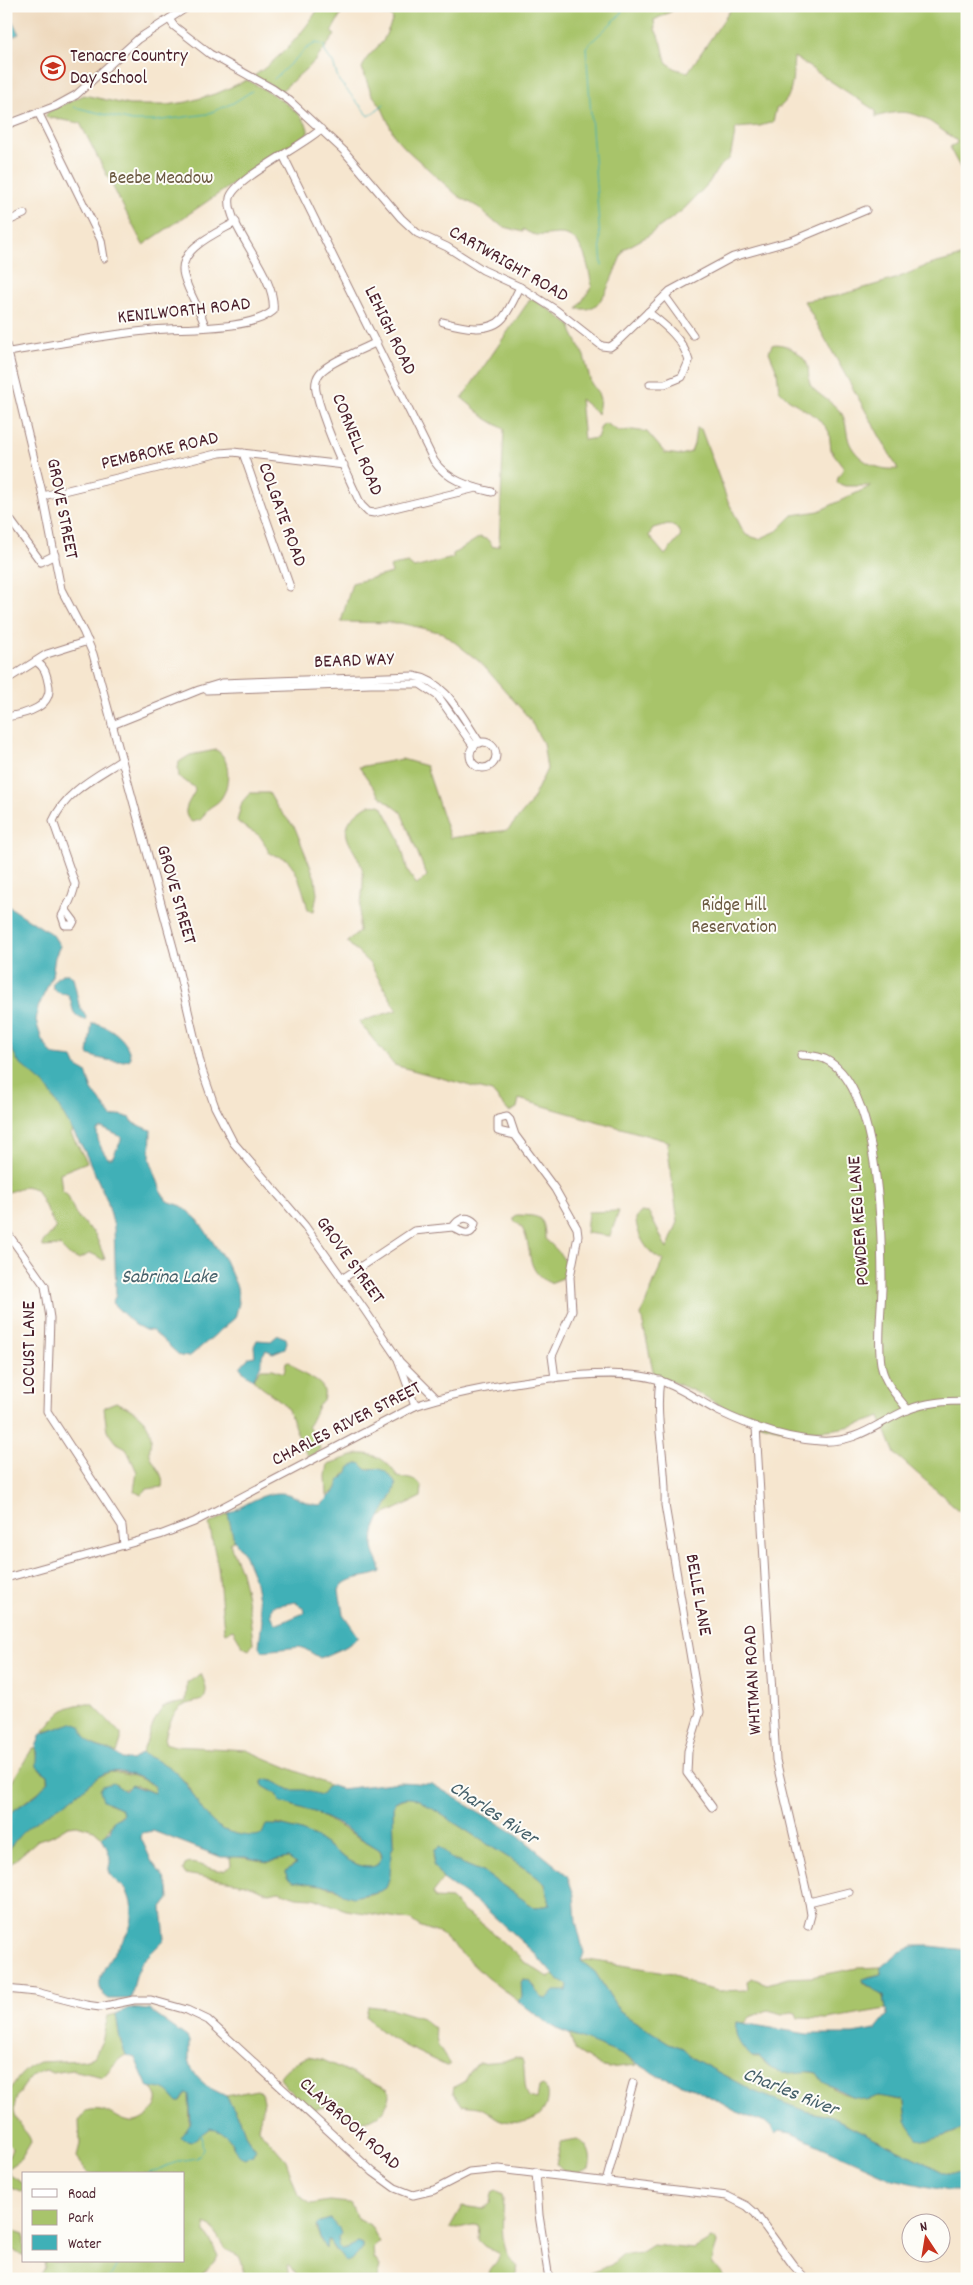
<svg xmlns="http://www.w3.org/2000/svg" width="973" height="2285" font-family="Dekko,sans-serif">
<style>
.built{fill:#edd7ba}
.green{fill:#a8c46b;stroke:#79724b;fill-rule:evenodd}
.water{fill:#3fb0b7;stroke:#446871;fill-rule:evenodd}
.lines{fill:none;stroke-linecap:round;stroke-linejoin:round}
.stream{stroke:#3fb0b7;stroke-width:1}
.minor-casing{stroke:#a0827d;stroke-width:9}
.minor{stroke:#fff;stroke-width:7}
.labels{text-anchor:middle;dominant-baseline:central;stroke-width:4;stroke-linejoin:round;paint-order:stroke}
.poi-label{font-size:19px;fill:#4a1f2b;stroke:#fdfcf7;text-anchor:start}
.park-label{font-size:19px;fill:#6b5941;stroke:#fdfcf7}
.street-label{font-size:19px;fill:#4a1f2b;stroke:#fdfcf7}
.water-label{font-size:20px;font-style:italic;fill:#45606a;stroke:#fdfcf7}
</style>
<rect width="100%" height="100%" fill="#fdfcf7"/>
<filter id="ink" filterUnits="userSpaceOnUse"><feTurbulence type="fractalNoise" baseFrequency=".02" numOctaves="2"/><feDisplacementMap in="SourceGraphic" scale="10" xChannelSelector="R" yChannelSelector="G"/><feConvolveMatrix kernelMatrix="1 2 1 2 8 2 1 2 1" color-interpolation-filters="sRGB"/></filter>
<filter id="wash" filterUnits="userSpaceOnUse"><feTurbulence type="fractalNoise" baseFrequency=".0096" numOctaves="4" result="noise"/><feDisplacementMap in="SourceGraphic" scale="20" xChannelSelector="R" yChannelSelector="G"/><feGaussianBlur stdDeviation="1.12" result="paint"/><feColorMatrix in="noise" values="0 0 0 0 0 0 0 0 0 0 0 0 0 0 0 0 0 1.4 0 .05"/><feComposite in="paint" operator="in"/></filter>
<g filter="url(#wash)">
<rect width="100%" height="100%" fill="#f6e6cf"/>
<path class="built" d="M6 6H150L158 20 119 49 68 96 6 120Z"/>
<g class="green">
<path d="M320 6H346L331 32 335 35 315 61 281 91 254 76C281 57 303 34 320 6Z"/>
<path d="M376 6H668L672 11 654 20 655 29 662 44 666 62 676 69 688 72 733 6H967V180L950 149 951 146 956 144 957 141C927 120 915 104 876 117V111L794 57C792 75 795 100 776 109L773 122 760 126 736 128 730 158 719 167 708 184 683 210 646 237 624 249 606 292 597 305 588 309H577L592 286C588 267 584 233 558 234 544 235 535 238 523 229V232L505 227 492 220 478 207 458 196 407 150 395 137 381 106 371 93 362 68 367 58 383 41 393 19 390 15H382Z"/>
<path d="M247 80C262 88 311 114 308 133L143 245 80 123 45 117 48 112 84 95 129 105H167L187 102 218 93Z"/>
<path d="M967 255V1517L895 1454 880 1417C835 1435 786 1436 741 1417 730 1412 721 1405 711 1400 692 1389 673 1382 654 1375L641 1315 663 1260C648 1255 636 1234 636 1218L641 1212 649 1213 667 1249 678 1222 667 1144 670 1142 519 1099 517 1108 509 1112 492 1092 394 1065 359 1022 397 1010 370 964 347 942 359 932C358 913 364 894 363 874 361 849 328 834 361 810 368 804 374 803 382 806L399 838 408 872 417 885 427 876 401 812 380 796 359 767 402 759 426 766 450 838 508 830 530 804 547 769 543 743 529 718 481 663 443 633 400 623 341 622 352 583 392 573 390 567 392 566 408 563 414 568 453 558V554L480 537 488 540 493 547 499 546 504 429 487 419 462 398 531 298 553 312 571 326 572 332 584 356 591 383 598 393 600 399 598 414 580 399 584 440 597 438 601 426 605 423 618 431 633 430 647 432 665 453 681 455 691 452 694 444 696 428 701 429 727 499 742 529 746 535 759 539 777 531 793 515 819 511 871 486H845L837 483 838 477 844 468 831 450 829 432 826 427 815 416 788 399 779 390 777 371 769 352 772 345C783 341 802 353 807 364 810 370 807 379 811 386 816 394 835 403 842 414 847 423 846 435 850 444 859 462 879 471 898 469L804 301 837 296 895 279 926 266ZM668 524 677 528 681 536 665 555 649 536 653 528Z"/>
<path d="M216 750C231 757 230 785 222 797 218 804 212 805 207 810 205 813 203 818 200 820 197 821 195 821 192 822 179 813 190 801 195 791L194 787 179 777 178 769 179 762 190 755Z"/>
<path d="M250 793H269L277 807 295 828 315 878 317 894 314 911 308 910C305 897 297 864 284 858 279 856 274 856 269 853 258 826 254 837 237 821L242 802Z"/>
<path d="M6 1050 17 1052 50 1089 74 1129 71 1134 87 1162 60 1173 62 1191 67 1194 76 1215 95 1234 105 1259 103 1260C86 1249 92 1255 78 1259L70 1256 60 1246 43 1247V1242L56 1228 36 1189 25 1186 6 1193Z"/>
<path d="M619 1211 610 1236 586 1233 588 1212Z"/>
<path d="M517 1215C539 1216 545 1215 545 1239 556 1248 573 1264 563 1278L550 1283C523 1270 534 1248 522 1228 521 1225 516 1223 514 1220V1217Z"/>
<path d="M288 1361C293 1364 296 1368 300 1372 312 1380 329 1383 323 1400 316 1406 314 1418 308 1426L320 1448 319 1451 309 1456C304 1454 292 1419 288 1410 280 1396 263 1392 253 1379L261 1369H273L284 1373 286 1362Z"/>
<path d="M116 1402C132 1409 150 1419 151 1438 151 1444 148 1451 151 1457 155 1468 165 1474 162 1487L147 1489 141 1495 134 1491 137 1472 126 1448 115 1442 107 1431 104 1408 106 1406Z"/>
<path d="M358 1454C378 1453 387 1461 398 1477 407 1479 416 1478 422 1487L421 1497 378 1518 393 1495 370 1468 367 1470 360 1464 344 1475 336 1490 327 1496 326 1476 328 1464Z"/>
<path d="M228 1514 234 1540 230 1543C232 1552 237 1560 240 1569 247 1593 251 1620 253 1644L249 1650 243 1647 233 1630 225 1633 224 1630 218 1567 209 1524Z"/>
<path d="M201 1674C205 1683 209 1691 203 1700 196 1702 187 1703 181 1707 172 1713 165 1732 165 1743L175 1746 246 1750 329 1785 321 1795 290 1790 269 1779 261 1783 275 1793 281 1802 314 1812 377 1848C383 1853 382 1859 377 1865 359 1875 331 1846 315 1837 303 1831 289 1828 277 1824 271 1827 264 1834 257 1836 236 1841 209 1825 199 1807 194 1799 192 1790 186 1783 173 1768 157 1763 142 1753 147 1743 155 1711 166 1706 172 1703 180 1704 186 1702L187 1683Z"/>
<path d="M92 1704 121 1734V1740L117 1753 94 1745 84 1738 57 1729 43 1732C59 1714 64 1703 92 1704Z"/>
<path d="M36 1747 39 1769 48 1775V1785L6 1816V1785L13 1780 32 1749Z"/>
<path d="M109 1772C122 1773 152 1778 156 1791L154 1793 136 1785 122 1790 116 1784 108 1803 120 1808 123 1812C121 1818 114 1819 112 1824 108 1830 108 1833 102 1837L94 1830 77 1825 68 1826 53 1835 38 1840 6 1868C6 1830 46 1814 74 1796 79 1793 81 1788 85 1785 92 1779 101 1776 109 1772Z"/>
<path d="M409 1797 419 1800 532 1873 545 1884 550 1904 546 1906 534 1907 483 1872 451 1859 435 1849 433 1864 443 1879 433 1893 435 1898 451 1899 464 1912 485 1926 523 1961 546 1976 549 1977 553 1975 568 1985 567 1991 552 1994 547 1999 542 1998C535 1990 535 1980 522 1980V1997L518 2001 486 1977 441 1934 419 1926 411 1920 346 1910 313 1898 296 1897 279 1891 269 1893 245 1884 185 1874 183 1870 185 1865C197 1857 220 1880 231 1865L230 1857 234 1856 268 1862 288 1858 296 1863 289 1869 328 1887C335 1887 337 1890 343 1893 355 1899 375 1894 386 1888L391 1865 390 1852 394 1844 393 1807 395 1802Z"/>
<path d="M588 1960 673 1973 693 1985 718 1991 746 1990 748 1988 747 1981 752 1978 767 1984 788 1978 811 1977 857 1968 881 1967V1974L868 1977 862 1982 884 1996 886 2009 827 2019 798 2018 796 2013 792 2012 782 2014 768 2010 750 2017 745 2023 736 2022C734 2038 741 2046 752 2057H759L768 2066 817 2073C840 2098 847 2096 878 2096 886 2096 893 2100 902 2100L904 2102C906 2122 906 2129 925 2140L945 2136 963 2129 967 2131V2175L947 2174 832 2117 805 2111 753 2091 692 2058 683 2048 669 2043 620 2012 595 1972 581 1961Z"/>
<path d="M368 2006 393 2009 422 2018 434 2028 438 2046 450 2065 446 2066C418 2051 386 2041 366 2016Z"/>
<path d="M116 2014 120 2039 126 2055C117 2059 110 2070 103 2077L72 2070 52 2073 46 2070C34 2073 31 2077 24 2086 16 2097 10 2109 18 2122 22 2130 29 2133 31 2142L21 2159 8 2168 10 2175 24 2184V2192L6 2185V2162L12 2148 6 2142C6 2129 4 2114 6 2101 9 2086 25 2067 39 2062L83 2060 94 2057 102 2041 108 2016Z"/>
<path d="M569 2033 625 2056 637 2065 608 2068 600 2066 575 2050Z"/>
<path d="M308 2057 323 2060 387 2090 390 2094C389 2110 370 2127 353 2119 346 2116 343 2108 335 2104L309 2111 286 2087 280 2077C285 2068 298 2060 308 2057Z"/>
<path d="M515 2057 522 2059C526 2070 523 2089 529 2097L537 2099 539 2087 543 2086 547 2092C550 2119 524 2127 501 2120 493 2117 486 2109 478 2107 472 2106 467 2106 462 2105L453 2092 454 2087 465 2081 470 2072 478 2063 504 2061Z"/>
<path d="M157 2087 169 2092 175 2100H182L186 2093 189 2094 190 2127 205 2131 210 2128 223 2131 227 2135 235 2149 244 2158 255 2149 245 2134 240 2119 226 2096 257 2090 262 2093 264 2101 258 2128 286 2160 298 2195 311 2204 329 2201 350 2203 357 2218 370 2225 380 2242 373 2248 374 2258 380 2266 377 2279H299L291 2266 288 2264 290 2279H239C245 2271 243 2265 239 2256L225 2249 212 2227 205 2224 206 2232 218 2256 215 2262 197 2279H43L41 2272 45 2268 44 2261H184V2174H89L77 2158 80 2143 79 2121 86 2111C109 2105 113 2120 130 2122 140 2124 154 2112 157 2102 158 2097 155 2092 152 2088ZM331 2219 338 2238 339 2247 342 2250 347 2249 357 2242 362 2244V2248L356 2256 337 2252 328 2239 325 2248 316 2229 320 2222Z"/>
<path d="M577 2139C588 2144 593 2156 589 2168L578 2173 563 2171 556 2164 560 2145 561 2142Z"/>
<path d="M496 2190 503 2194 504 2199C503 2220 499 2239 510 2259 512 2262 515 2263 518 2267L515 2276 491 2279 488 2275C489 2266 499 2264 499 2254L484 2246 478 2240 479 2226C470 2222 461 2231 450 2227L462 2206 483 2209 490 2203 492 2194Z"/>
<path d="M6 2228 24 2234V2257L13 2250 6 2251Z"/>
<path d="M711 2239 716 2240 717 2244C709 2270 711 2259 726 2279H583L590 2273 611 2265 622 2255 641 2252 652 2245 694 2249Z"/>
</g>
<g class="water">
<path d="M12 20 19 34 9 38 6 30V22Z"/>
<path d="M6 903 8 906 53 935 60 946 55 957 52 976 38 1008 36 1021 42 1040 51 1053 55 1056 73 1058 77 1067 86 1072 92 1090 112 1117 120 1115 131 1118 133 1123 151 1130 150 1159 162 1193 167 1201 182 1206 198 1220 225 1260 237 1287 239 1303 235 1318 189 1357 180 1356 153 1331 145 1330 134 1324 112 1303 116 1295 114 1227 107 1200 84 1150 47 1087 19 1063 10 1046 6 1045ZM102 1128 121 1137V1141L112 1158H108C102 1151 97 1141 97 1131Z"/>
<path d="M63 974H68L73 977 79 1005 86 1017 85 1020C67 1014 76 1005 67 994 50 994 47 981 63 974Z"/>
<path d="M92 1023C108 1024 131 1041 130 1059 124 1064 94 1059 88 1054Z"/>
<path d="M278 1335 286 1338 287 1342 285 1348 273 1353 266 1350 262 1356C262 1367 258 1370 253 1379L244 1373 240 1367 249 1357 255 1356 254 1346 257 1340 271 1341Z"/>
<path d="M360 1463 367 1470C381 1465 390 1473 396 1485 390 1506 373 1520 373 1543 372 1555 381 1562 381 1572 368 1579 346 1575 339 1590L343 1614 359 1637 347 1646 320 1658 305 1649 299 1647 262 1651 259 1646 262 1620 254 1578 244 1554 234 1540 228 1514C246 1505 269 1487 291 1495 301 1499 308 1505 321 1505L336 1490 340 1480 348 1472 350 1467ZM296 1602 303 1608 304 1613 280 1623 277 1624C271 1618 270 1613 273 1606Z"/>
<path d="M72 1723 81 1726C89 1755 107 1742 122 1759L132 1760 142 1753C153 1760 166 1763 175 1772 201 1795 200 1830 243 1835 250 1836 255 1837 262 1834L266 1825C282 1824 301 1830 315 1837 331 1846 359 1875 377 1865L382 1856 380 1850 340 1825 314 1812 281 1802 275 1793 263 1786 262 1781 269 1779 290 1790H304L321 1795 329 1785 341 1789 400 1782 432 1784 518 1835 567 1875 574 1895 576 1921 584 1953 581 1961 595 1972 620 2012 669 2043 683 2048 692 2058 753 2091 805 2111 832 2117 947 2174 967 2175V2191H948L893 2179 791 2133 780 2131 776 2134 772 2126 765 2123 735 2111 696 2089 658 2076 625 2056 559 2030 546 2022 518 2001 522 1997 521 1982 525 1980C535 1983 535 1991 542 1998L547 1999 554 1991H567L568 1985 555 1977 535 1954 487 1910 443 1879 433 1865 435 1849 440 1846 451 1859 483 1872 534 1907 546 1906 550 1904 545 1884 532 1873 419 1800C410 1797 404 1797 395 1802L393 1807 394 1844 391 1852 390 1876 386 1888 381 1891 353 1897 343 1894 335 1887 293 1881 287 1877 286 1871 296 1864 288 1858 268 1862 245 1857H221L153 1831 142 1833 141 1838 152 1862 163 1876 168 1888 169 1899 162 1908 165 1939 142 1962 136 1976 131 1999H109C81 1983 125 1944 130 1927 134 1916 132 1900 126 1890 121 1884 113 1881 110 1873 107 1867 111 1865 110 1859 110 1852 104 1844 102 1837L110 1831 114 1820 122 1816 123 1812 120 1808 103 1800 100 1790 102 1786 113 1783 125 1791 131 1785 154 1793 155 1787C146 1778 120 1769 108 1772 95 1777 86 1787 76 1795 49 1816 23 1822 6 1855V1816L37 1794 49 1781 48 1775 37 1767C36 1760 39 1753 36 1747L41 1734Z"/>
<path d="M913 1946H930L967 1950V2131L963 2129C947 2134 934 2143 917 2138L906 2122 904 2102 902 2100 878 2096 866 2100 853 2097 823 2082 817 2073C805 2069 787 2076 778 2072 770 2068 766 2062 759 2057H752C740 2046 734 2038 736 2022L807 2034H853L875 2030 887 2015 884 1996 863 1982V1979L881 1974V1967L898 1953Z"/>
<path d="M129 2008 149 2010 187 2037 189 2041V2059L192 2069 198 2078 208 2087 226 2096 240 2119 245 2134 255 2149 253 2155 244 2158C226 2145 237 2136 210 2128L191 2142 183 2140 181 2138 191 2123 189 2094 186 2093 180 2102H177C165 2088 166 2090 149 2087L146 2083 135 2058 126 2055 120 2039 116 2014Z"/>
<path d="M331 2219 339 2228 341 2234 338 2238 339 2246 342 2250 347 2249 357 2242 362 2244V2248C358 2255 353 2261 345 2262L329 2240H327L326 2249 322 2243 316 2226 320 2222Z"/>
</g>
<g class="lines">
<g class="stream">
<path d="M274 79 306 49 316 43 324 45 325 52 333 63 339 81 369 116 384 104"/>
<path d="M74 107 132 121H155L207 114 233 103 252 91"/>
<path d="M602 266 586 47 621 14 622 6"/>
<path d="M147 2174 179 2161 197 2158 203 2150 201 2133"/>
<path d="M109 2279 119 2261"/>
</g>
</g>
</g>
<g filter="url(#ink)">
<g class="lines">
<g class="minor-casing">
<g id="minor">
<path d="M169 19 174 26 210 54 273 89 290 101 344 151 401 218 417 233 447 247 483 270 520 287 556 310 602 346 610 347 617 342 670 291 733 257 794 240 866 210"/>
<path d="M38 112 101 240 104 258"/>
<path d="M6 125 56 106 76 95 138 39 189 6"/>
<path d="M283 155 434 461C447 480 470 487 492 492"/>
<path d="M6 222 24 214"/>
<path d="M665 296 693 335"/>
<path d="M648 312C666 326 683 339 689 361L682 377 665 384H650"/>
<path d="M443 322C461 327 489 334 503 318 510 309 515 297 520 287"/>
<path d="M205 326C200 309 189 294 184 276 176 249 217 233 236 222"/>
<path d="M377 342C362 350 330 361 320 373 316 378 315 385 316 391 324 426 346 472 361 505L368 512 374 513 476 488"/>
<path d="M6 344 43 496 61 589 84 633 93 654 174 951 202 1070 215 1107 233 1142 305 1226 364 1309 398 1359 415 1406"/>
<path d="M9 352C57 344 105 335 153 330 185 327 249 331 273 311 278 276 225 226 230 198 234 179 303 146 321 129"/>
<path d="M243 453 290 587"/>
<path d="M43 496 220 453 233 452 344 465"/>
<path d="M6 514 41 562 55 555"/>
<path d="M6 680 47 654 88 641"/>
<path d="M207 690 371 684H420L438 696 474 747"/>
<path d="M6 717C26 714 55 707 48 682 46 672 44 667 37 662"/>
<path d="M112 725 199 690 222 683 414 676C447 681 462 718 480 743"/>
<circle cx="483" cy="755" r="13"/>
<path d="M65 909 74 921 72 925H65L62 916C67 906 74 896 75 884L53 821C66 791 96 777 122 760"/>
<path d="M801 1055C812 1056 821 1056 830 1062 880 1094 882 1236 882 1289 881 1311 877 1349 882 1369 886 1385 898 1397 908 1410"/>
<path d="M515 1135 498 1131V1119L507 1117 510 1120 515 1135 555 1189 577 1228 578 1236 570 1277 572 1311 552 1356 555 1378"/>
<path d="M6 1231 45 1286 50 1318 47 1411 122 1526 124 1545"/>
<path d="M342 1279 414 1231 453 1227C459 1218 467 1215 475 1223 472 1238 463 1234 453 1227"/>
<path d="M399 1361 436 1398"/>
<path d="M660 1380C654 1421 667 1463 665 1505L700 1712 688 1751 687 1773 712 1807"/>
<path d="M756 1427 776 1760 809 1902 811 1915 808 1926"/>
<path d="M6 1578 160 1535 194 1522 415 1406C464 1388 614 1362 661 1381 681 1388 699 1401 718 1411 749 1426 785 1439 820 1441 858 1443 875 1424 907 1410 927 1402 946 1401 967 1401"/>
<path d="M809 1902 849 1892"/>
<path d="M6 1989 36 1992 86 2005 100 2007 134 2000H151L187 2010 208 2020 373 2172 395 2188 413 2195 434 2190 469 2172 499 2169 727 2196 747 2206 755 2213 793 2265 806 2279"/>
<path d="M536 2172 539 2215 549 2279"/>
<path d="M606 2182 633 2083"/>
</g>
</g>
<use href="#minor" class="minor"/>
</g>
</g>
<defs>
<g id="school-ring" transform="scale(1.25)"><circle r="9.5" fill="#fdfcf7" stroke="#c8321e" stroke-width="1.5"/><path d="M0-5L7-2L0 1L-7-2ZM-4 1L0 2.5L4 1V4Q0 6-4 4Z" fill="#c8321e"/></g>
</defs>
<g fill-rule="evenodd">
<use href="#school-ring" x="53" y="68"/>
</g>
<g class="labels">
<g class="poi-label">
<text x="70" y="57">Tenacre Country<tspan x="70" dy="22">Day School</tspan></text>
</g>
<g class="park-label">
<text x="161" y="179">Beebe Meadow</text>
<text x="734" y="906">Ridge Hill<tspan x="734" dy="22">Reservation</tspan></text>
</g>
<g class="street-label">
<text transform="translate(508 265) rotate(30)">CARTWRIGHT ROAD</text>
<text transform="translate(184 312) rotate(-6)">KENILWORTH ROAD</text>
<text transform="translate(389 331) rotate(64)">LEHIGH ROAD</text>
<text transform="translate(356 445) rotate(68)">CORNELL ROAD</text>
<text transform="translate(160 452) rotate(-13)">PEMBROKE ROAD</text>
<text transform="translate(61 509) rotate(79)">GROVE STREET</text>
<text transform="translate(281 515) rotate(70)">COLGATE ROAD</text>
<text transform="translate(354 662) rotate(-2)">BEARD WAY</text>
<text transform="translate(175 895) rotate(74)">GROVE STREET</text>
<text transform="translate(860 1221) rotate(-94)">POWDER KEG LANE</text>
<text transform="translate(349 1261) rotate(54)">GROVE STREET</text>
<text transform="translate(30 1348) rotate(-90)">LOCUST LANE</text>
<text transform="translate(347 1425) rotate(-27)">CHARLES RIVER STREET</text>
<text transform="translate(697 1595) rotate(80)">BELLE LANE</text>
<text transform="translate(754 1680) rotate(-93)">WHITMAN ROAD</text>
<text transform="translate(349 2125) rotate(42)">CLAYBROOK ROAD</text>
</g>
<g class="water-label">
<text x="169" y="1278">Sabrina Lake</text>
<text transform="translate(493 1814) rotate(33)">Charles River</text>
<text transform="translate(790 2093) rotate(22)">Charles River</text>
</g>
</g>
<rect width="973" height="2285" fill="none" stroke="#fdfcf7" stroke-width="25"/>
<rect x="22" y="2172" width="162" height="90" fill="#fdfcf7" stroke="#b5a4a5"/>
<rect x="32" y="2189" width="25" height="8" fill="#ffffff" stroke="#b5a4a5"/>
<text x="68" y="2198" font-size="15" fill="#4a1f2b">Road</text>
<rect x="32" y="2210" width="25" height="15" fill="#a8c46b" stroke="#b5a4a5"/>
<text x="68" y="2222" font-size="15" fill="#4a1f2b">Park</text>
<rect x="32" y="2235" width="25" height="15" fill="#3fb0b7" stroke="#b5a4a5"/>
<text x="68" y="2248" font-size="15" fill="#4a1f2b">Water</text>
<g transform="translate(926 2238) rotate(348)"><circle r="24" fill="#fdfcf7" stroke="#b5a4a5"/>
<path d="M0-4L9 19L0 12L-9 19Z" fill="#c8321e"/>
<text y="-8" font-size="14" font-weight="bold" text-anchor="middle" fill="#4a1f2b">N</text>
</g>
</svg>
